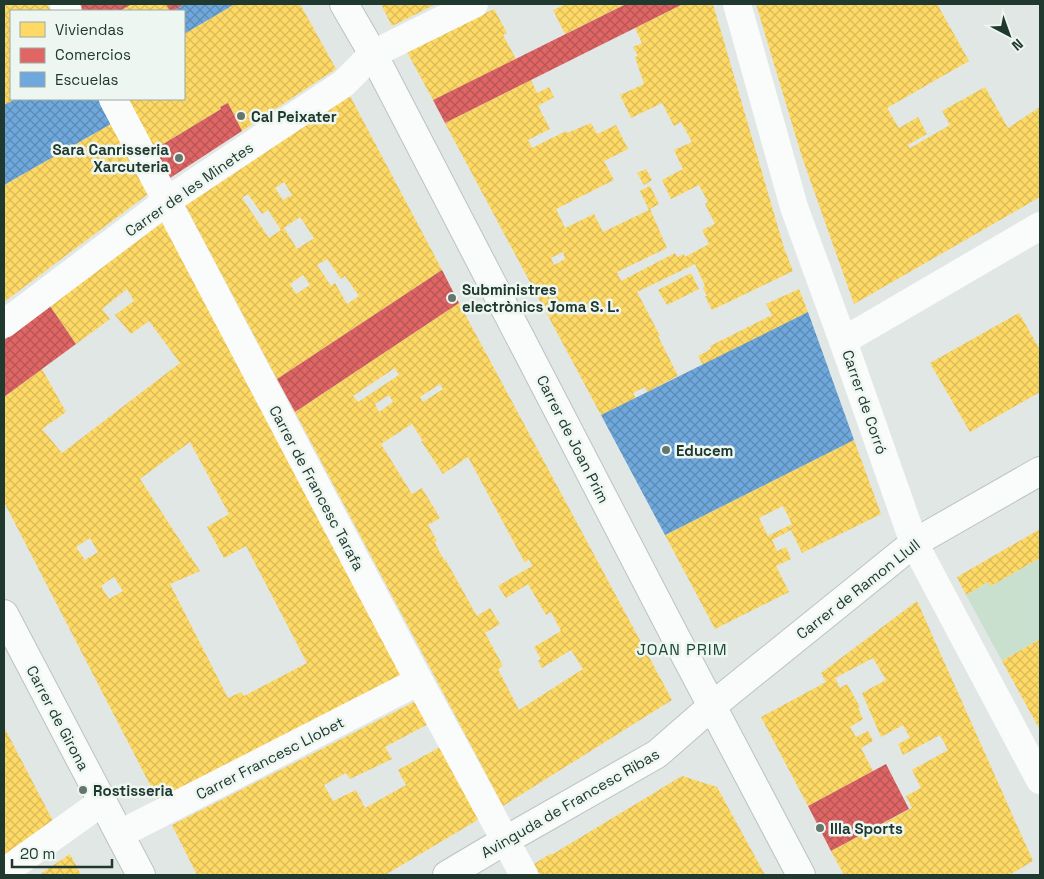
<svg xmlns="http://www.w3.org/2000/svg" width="1044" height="879" font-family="'Space Grotesk',sans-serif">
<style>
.green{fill:#cae0ce}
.homes{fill:url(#homes-cross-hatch);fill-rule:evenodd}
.shops{fill:url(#shops-cross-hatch)}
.schools{fill:url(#schools-cross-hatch)}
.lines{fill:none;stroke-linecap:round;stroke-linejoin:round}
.secondary-casing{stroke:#bac4bf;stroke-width:30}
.street{stroke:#fafbfb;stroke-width:28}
.secondary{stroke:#fafbfb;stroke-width:28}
.poi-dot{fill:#64766e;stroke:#eef6f1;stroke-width:2}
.labels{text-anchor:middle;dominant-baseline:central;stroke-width:5;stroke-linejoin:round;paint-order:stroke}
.poi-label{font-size:15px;font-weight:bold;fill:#20392f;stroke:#eef6f1;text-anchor:start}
.street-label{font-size:15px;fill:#20392f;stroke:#eef6f1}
.neighbourhood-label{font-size:16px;letter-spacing:1px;fill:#1d4a39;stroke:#eef6f1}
</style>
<defs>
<pattern id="homes-cross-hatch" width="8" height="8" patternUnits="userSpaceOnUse" patternTransform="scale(1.25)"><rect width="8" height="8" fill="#ffd966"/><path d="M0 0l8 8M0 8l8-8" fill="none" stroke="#dabb59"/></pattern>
<pattern id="shops-cross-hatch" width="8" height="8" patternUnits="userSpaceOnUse" patternTransform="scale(1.25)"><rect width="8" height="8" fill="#e06666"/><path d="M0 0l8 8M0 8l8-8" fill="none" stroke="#b55554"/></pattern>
<pattern id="schools-cross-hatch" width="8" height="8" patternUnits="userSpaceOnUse" patternTransform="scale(1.25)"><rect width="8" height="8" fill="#6fa8dc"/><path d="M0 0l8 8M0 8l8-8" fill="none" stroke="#5b8ab3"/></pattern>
</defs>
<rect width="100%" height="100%" fill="#e1e7e4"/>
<path class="green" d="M1040 558V639L1002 661 966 595 988 582 991 586Z"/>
<g class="homes">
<path d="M4 4H47L51 11H11V99H16L4 105Z"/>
<path d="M132 4H166L170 11H120Z"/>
<path d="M235 4H300L336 69 242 131 228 103 220 107 221 109 155 149 128 99H184V34Z"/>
<path d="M381 4H436L392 26Z"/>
<path d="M566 4H626L565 34 553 10Z"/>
<path d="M683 4H713L784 248 793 271 712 310 705 296H707L703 288 705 286 695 264 637 292 660 336H658L678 376 647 392 645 387 633 393 636 398 601 415 445 123 531 80 537 93 549 87 554 97 538 106 550 129 528 140 532 148 566 131 567 133 591 123 597 134 616 125 628 149 604 161 614 180 556 209 565 228 594 214 603 232 649 210 640 191 650 186 659 204 650 209 667 248 617 272 621 281 675 253 677 257 684 254 685 257 709 244 702 230 715 224 705 204 708 202 699 185 671 199 662 180 683 169 674 150 692 142 681 122 674 126 662 103 631 118 620 95 644 84 635 57 638 56 633 47 642 43 635 28ZM563 252 565 259 554 265 551 258Z"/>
<path d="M756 4H937L969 61 887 108 899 128 918 117 927 134 908 145 910 148 950 125 942 111 985 87 1008 128 1040 107V197L854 304 802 157Z"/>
<path d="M494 9 507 33 503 35 516 59 433 100 407 52Z"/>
<path d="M350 96 442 270 277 379 185 205ZM284 182 292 195 283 200 275 188ZM248 194 262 214 268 210 281 230 269 238 242 198ZM300 217 314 238 297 249 284 228ZM327 259 341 279 345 276 359 296 347 304 335 283 331 286 317 265ZM303 275 310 285 296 294 290 284Z"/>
<path d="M111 124 148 194 4 302V185Z"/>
<path d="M646 169 652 180 644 185 637 173Z"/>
<path d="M163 222 407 680 161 806 4 502V397L42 369 66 412 42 429 62 453 180 363 149 321 131 334 115 315 134 301 127 289 102 309 110 319 76 344 50 306ZM190 442 229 514 207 527 224 558 246 546 307 663 244 696 241 692 228 698 170 584 200 571 140 479ZM90 538 98 552 85 560 76 547ZM114 577 123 591 109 599 101 586Z"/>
<path d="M691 273 699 289 667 305 658 290Z"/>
<path d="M799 289 808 312 703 365 698 356 711 349 710 346 772 315 766 304Z"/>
<path d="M459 303 672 700 503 806 295 412ZM395 368 399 375 358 402 353 396ZM440 384 443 389 423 402 420 397ZM389 395 393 402 379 412 375 404ZM412 424 423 441H421L443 474 468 457 525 563 529 559 532 566 498 586 506 598 528 584 546 615 551 612 561 631 534 647 541 659 538 661 542 668 571 650 583 669 519 710 498 669 503 666 485 633 500 624 490 608 477 616 445 559 444 560 435 543 437 541 428 525 440 518 422 488 412 494 381 444Z"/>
<path d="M1019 313 1040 350V392L970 432 930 363Z"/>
<path d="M854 440 881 514 802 553 791 530 772 540 777 551 786 547 791 559 776 566 789 592 715 629 665 535ZM783 506 792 524 768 536 759 518Z"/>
<path d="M1040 529V558L991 586 988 582 966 595 957 577Z"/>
<path d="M917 601 1033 861 1009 875H844L831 851 912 808 906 796 921 788 912 770 948 750 940 735 903 755 898 744 910 738 903 725 881 737 862 693 886 680 873 658 835 678 840 688 847 684 860 707 858 708 863 719 850 727 856 737 868 731 873 741 861 748 873 771 808 806 761 717 826 682 821 673Z"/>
<path d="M1040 639V730L1002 661Z"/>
<path d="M418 700 430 723 385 747 392 759 350 779 346 773 324 785 333 801 356 790 365 808 406 785 398 770 442 746 481 818 385 875H197L172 825Z"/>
<path d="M4 727 54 823 4 857Z"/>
<path d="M682 776 717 787 765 875H540L534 864 550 854H553Z"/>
<path d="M70 854 81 875H39Z"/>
</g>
<g class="shops">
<path d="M77 4H132L120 11H81Z"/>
<path d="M166 4H185L173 11H170Z"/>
<path d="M626 4H683L445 123 433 100Z"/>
<path d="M228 103 242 131 170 178 155 149 221 109 220 107Z"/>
<path d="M442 270 459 303 295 412 277 379Z"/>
<path d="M50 306 76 344 4 397V340Z"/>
<path d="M886 764 909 809 831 851 808 806Z"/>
</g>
<g class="schools">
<path d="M185 4H235L184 34V11H173Z"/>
<path d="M16 99H98L111 124 4 185V105Z"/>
<path d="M808 312 854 440 665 535 601 415Z"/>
</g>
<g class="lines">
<g class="secondary-casing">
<g id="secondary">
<path d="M344 4 373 54 675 636 801 875"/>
<path d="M4 614 141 875"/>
<path d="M447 875 506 840 657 754 712 706 914 543 1040 471"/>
</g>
</g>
<g class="street">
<path d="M64 4 68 11"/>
<path d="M737 4 794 207 843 341 914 543 1040 780"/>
<path d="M113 99 419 681 524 875"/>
<path d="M4 324 167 201 343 84 373 54 474 4"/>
<path d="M843 341 1040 226"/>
<path d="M120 834 419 681"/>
<path d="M4 872 102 802"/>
</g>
<use href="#secondary" class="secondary"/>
</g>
<g class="poi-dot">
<circle cx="241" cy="116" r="5"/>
<circle cx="179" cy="158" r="5"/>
<circle cx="452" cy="298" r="5"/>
<circle cx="666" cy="450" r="5"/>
<circle cx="83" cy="790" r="5"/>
<circle cx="820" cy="828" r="5"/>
</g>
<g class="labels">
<g class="poi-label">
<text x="251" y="116">Cal Peixater</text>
<text x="169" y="149" text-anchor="end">Sara Canrisseria<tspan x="169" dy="17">Xarcuteria</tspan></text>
<text x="462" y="289">Subministres<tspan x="462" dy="17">electrònics Joma S. L.</tspan></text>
<text x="676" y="450">Educem</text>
<text x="93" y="790">Rostisseria</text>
<text x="830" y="828">Illa Sports</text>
</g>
<g class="street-label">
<text transform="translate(189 189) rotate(-35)">Carrer de les Minetes</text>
<text transform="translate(865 402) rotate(71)">Carrer de Corró</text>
<text transform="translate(573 439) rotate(63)">Carrer de Joan Prim</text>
<text transform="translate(317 488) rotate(62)">Carrer de Francesc Tarafa</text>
<text transform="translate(858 589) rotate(-38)">Carrer de Ramon Llull</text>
<text transform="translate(58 718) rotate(62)">Carrer de Girona</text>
<text transform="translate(270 758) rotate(-27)">Carrer Francesc Llobet</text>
<text transform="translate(570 803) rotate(-30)">Avinguda de Francesc Ribas</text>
</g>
<g class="neighbourhood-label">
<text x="682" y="649">JOAN PRIM</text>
</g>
</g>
<rect width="1044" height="879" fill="none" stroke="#20392f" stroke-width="10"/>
<rect x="10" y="10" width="175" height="90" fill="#eef6f1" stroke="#9caaa3"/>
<rect x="20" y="22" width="25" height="15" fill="#ffd966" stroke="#9caaa3"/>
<text x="55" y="35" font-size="15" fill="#20392f">Viviendas</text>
<rect x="20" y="48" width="25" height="15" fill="#e06666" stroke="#9caaa3"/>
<text x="55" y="60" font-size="15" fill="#20392f">Comercios</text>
<rect x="20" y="72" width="25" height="15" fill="#6fa8dc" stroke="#9caaa3"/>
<text x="55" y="85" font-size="15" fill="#20392f">Escuelas</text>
<g transform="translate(1009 35) rotate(139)" stroke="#eef6f1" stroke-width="4" paint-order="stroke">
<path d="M0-4L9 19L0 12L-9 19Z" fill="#20392f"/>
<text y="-8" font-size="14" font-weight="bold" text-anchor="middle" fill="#20392f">N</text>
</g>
<path d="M12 859v8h100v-8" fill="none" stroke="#20392f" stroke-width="2.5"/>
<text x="20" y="859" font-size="15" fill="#20392f" stroke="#eef6f1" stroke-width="4" paint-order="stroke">20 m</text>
</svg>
